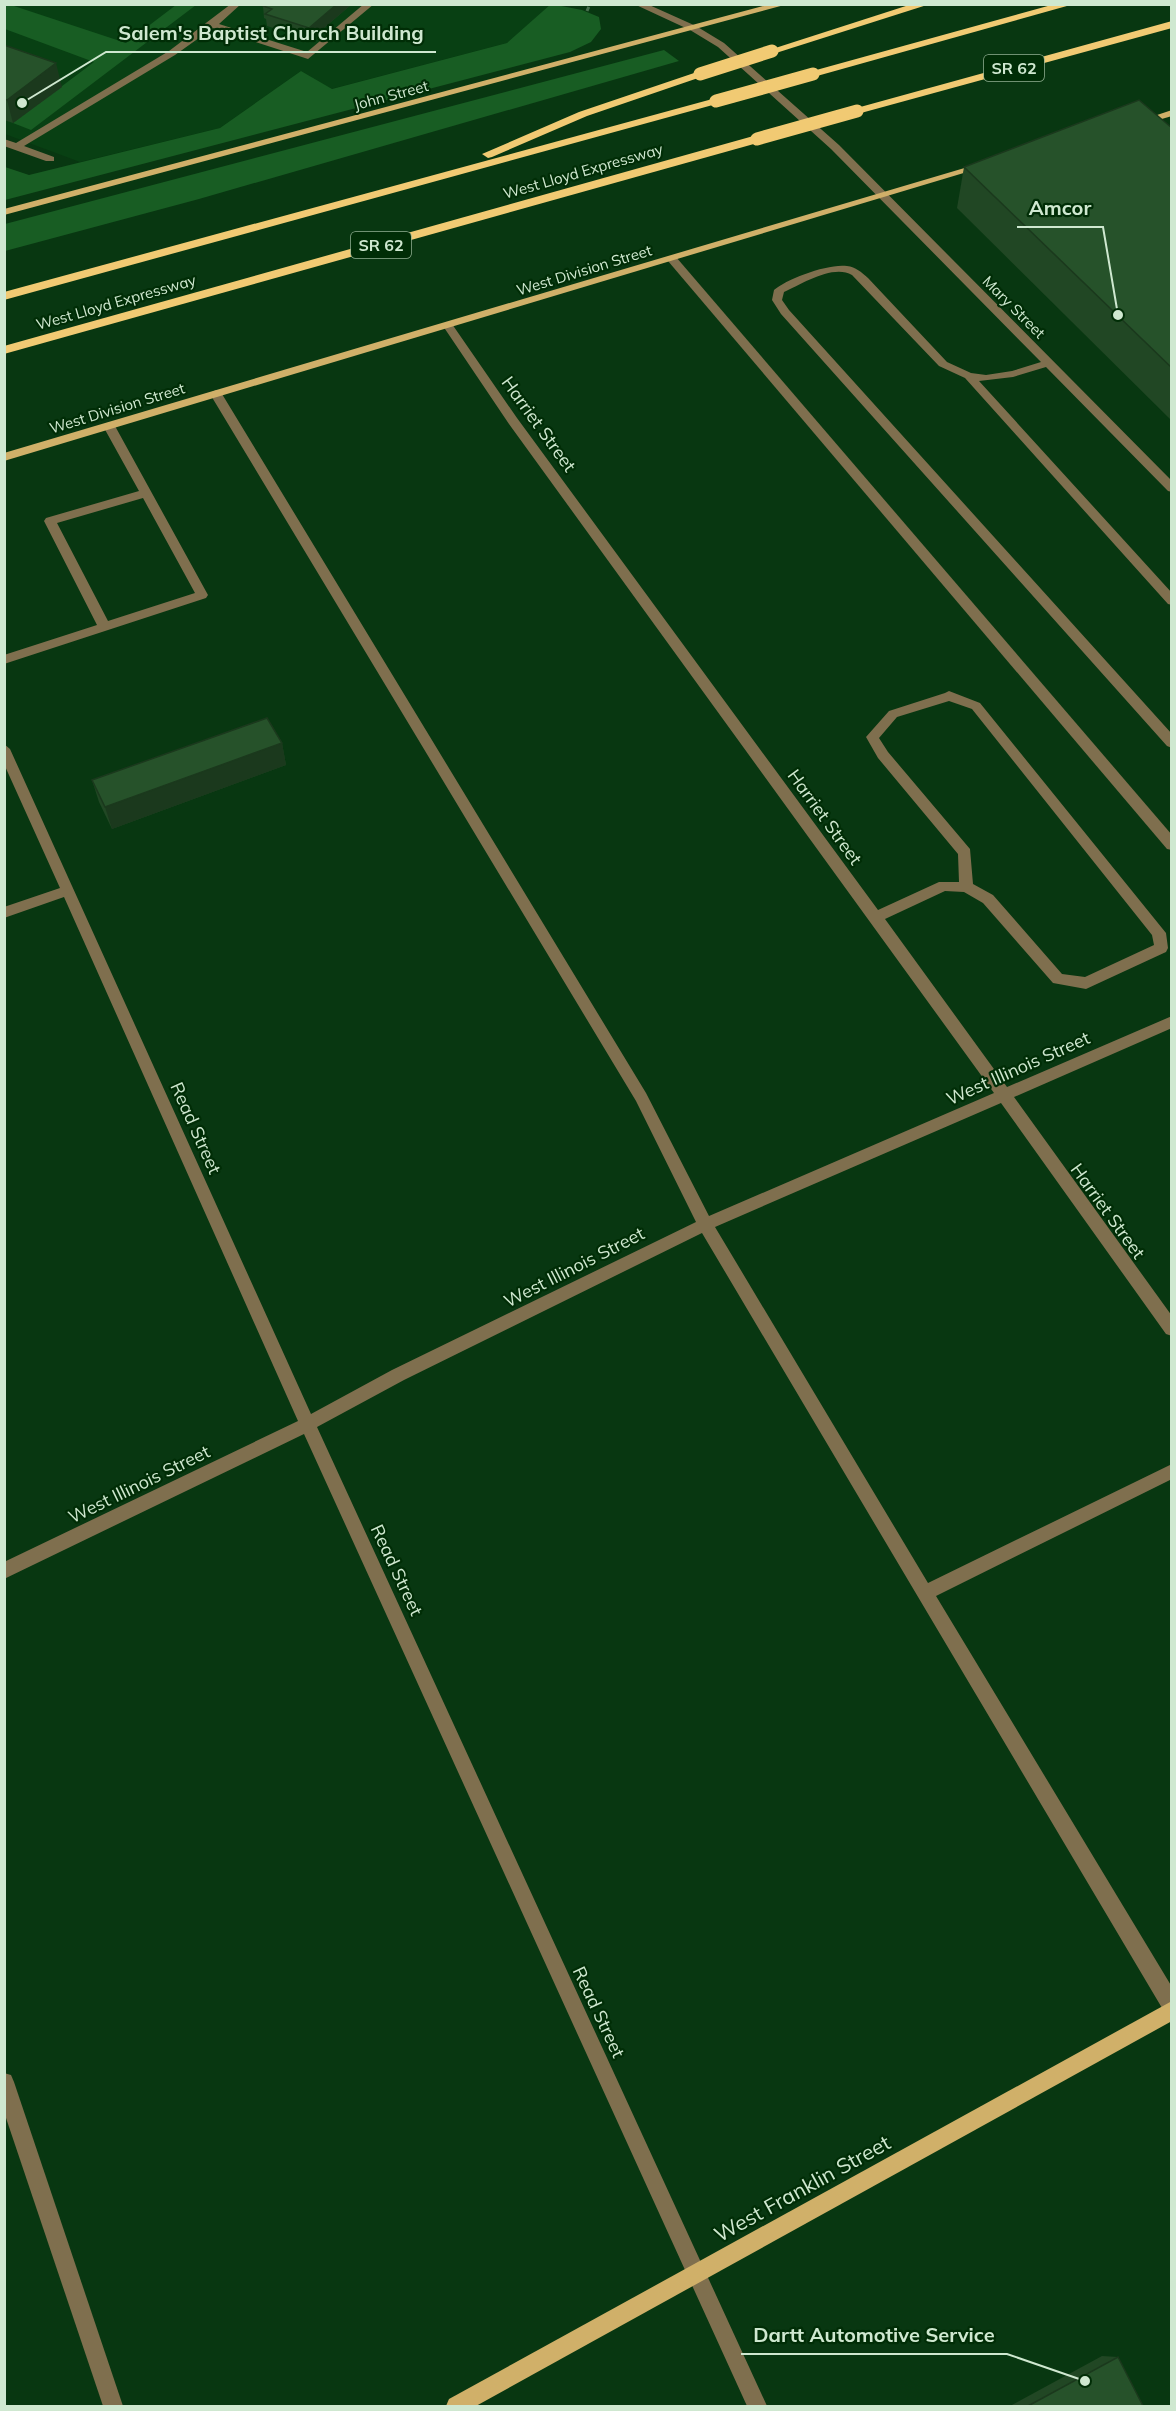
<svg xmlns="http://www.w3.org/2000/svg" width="1176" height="2411" font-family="Mulish,sans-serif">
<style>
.built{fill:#084013}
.green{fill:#185d23}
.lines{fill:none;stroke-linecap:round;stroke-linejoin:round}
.path{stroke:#48704f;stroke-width:3;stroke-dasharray:4.5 2;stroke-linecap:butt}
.minor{fill:#7f6f4e;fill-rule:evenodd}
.major{fill:#d0b069;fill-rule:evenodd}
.highway{fill:#f1ca73;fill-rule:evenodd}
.highway-bridge{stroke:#f1ca73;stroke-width:13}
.wall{fill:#214724}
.shaded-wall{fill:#1b391d}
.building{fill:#26522a;stroke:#1b391d;stroke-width:1.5}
.labels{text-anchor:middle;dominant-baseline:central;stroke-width:4.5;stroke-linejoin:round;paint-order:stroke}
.far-street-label{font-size:15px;fill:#cfe8d0;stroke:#002d06}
.shield{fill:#002d06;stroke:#91b093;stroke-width:1.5}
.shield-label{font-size:16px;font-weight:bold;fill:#cfe8d0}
.street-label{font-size:18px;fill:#cfe8d0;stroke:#002d06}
.near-street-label{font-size:21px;fill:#cfe8d0;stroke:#002d06}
.leader{fill:none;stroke:#cfe8d0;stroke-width:2}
.callout-dot{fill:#cfe8d0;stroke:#002d06;stroke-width:2}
.callout-label{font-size:20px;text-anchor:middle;font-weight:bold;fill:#cfe8d0;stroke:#002d06;stroke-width:4.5;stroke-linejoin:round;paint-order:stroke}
</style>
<rect width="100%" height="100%" fill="#083711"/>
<path class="built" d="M4 5H551L507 43 331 89 301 71 220 128 80 162 5 134Z"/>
<g class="green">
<path d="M551 4 582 10 599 17 601 29 591 42 570 52 5 200V167L29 175 220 128 301 71 332 89 507 43Z"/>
<path d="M5 5H11L126 43 176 5H196L31 130 13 123 94 62 5 29Z"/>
<path d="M664 50 679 61 199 199 5 251V224Z"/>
</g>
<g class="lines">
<path class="path" d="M587 11 590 4"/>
<g class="minor">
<path d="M231 4H241L219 24 307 52 364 4H374L308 59 213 28 175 55 24 146 54 157V161H46L4 146V139L16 143 169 51Z"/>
<path d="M634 4H647L696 26 724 43 839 145 1172 481V492L1168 491 1046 367 1013 377 979 381 1172 593V605L1168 604 965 378 939 366 852 275C833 264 802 284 784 292L782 300 789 310 1172 734V748L1167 746 781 314 772 300 774 290C786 279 829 263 847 266 856 267 861 272 868 278L947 362 971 373 986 375 1012 371 1041 362 831 149 718 47 690 30Z"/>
<path d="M672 256 676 257 1172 835V850L1167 849 668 261V257Z"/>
<path d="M448 323 452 324 517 418 878 910 939 882H959L958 854 878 758 866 737 889 711 945 693 949 691 980 703 1166 933 1168 948 1166 952 1086 989 1053 983 983 903 964 892 945 891 885 919 1007 1087 1172 1016V1028L1014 1097 1172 1316V1336L1166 1334 1001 1103 715 1227 928 1583 1172 1464V1479L936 1596 1172 1987V2015L1165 2013 702 1233 404 1380 317 1427 767 2406H747L304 1434 4 1579V1562L298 1421 64 897 4 918V907L60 888 4 764V744L10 749 311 1414 392 1370 696 1222 636 1101 210 394 212 392 216 390 222 394 646 1093 709 1216 994 1093 509 424 443 326ZM949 701 972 709 1152 935 1154 945 1085 977 1062 974 993 895 973 884 970 849 888 752 879 738 897 717Z"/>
<path d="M109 422 115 426 208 595 206 598 4 664V655L97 625 44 521 46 518 139 491 103 426ZM143 498 195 593 108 621 57 523Z"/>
<path d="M4 2073 11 2075 14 2082 123 2406H103L4 2112Z"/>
</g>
<g class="major">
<path d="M771 4H788L4 215V209Z"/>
<path d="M1172 110V116L1141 125 1136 122Z"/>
<path d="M978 164 987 166 4 461V453Z"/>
<path d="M1172 2001V2021L476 2406H446L449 2399Z"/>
</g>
<g class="highway">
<path d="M912 4H930L776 53 772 54 766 51Z"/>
<path d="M1055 4H1074L817 76H809L807 74 809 72Z"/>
<path d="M1172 21V28L861 113H853L851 111 853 109Z"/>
<path d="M700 71 704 72V76L587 116 492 157 488 158 482 154 579 112Z"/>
<path d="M716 98 720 99V103L4 300V292Z"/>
<path d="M757 135 761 136V142L4 354V346Z"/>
</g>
<g class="highway-bridge">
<path d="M700 74 772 51"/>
<path d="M716 101 813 74"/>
<path d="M757 139 857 111"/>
</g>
</g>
<g class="wall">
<path d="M265 4H352L310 40 267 26 266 19 264 18 263 6Z"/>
<path d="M4 45 62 87 13 123 4 120Z"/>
<path d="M1172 128V421L957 208 964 167Z"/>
<path d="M282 743 286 765 112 829 99 802 92 780Z"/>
<path d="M1102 2356 1118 2357 1143 2406H1010Z"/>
</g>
<g class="shaded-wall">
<path d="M337 4H352L310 40 309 28Z"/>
<path d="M56 63 62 87 13 123 7 100Z"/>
<path d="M282 743 286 765 112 829 105 807Z"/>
</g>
<g class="building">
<path d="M265 4H337L309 28 265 14 272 9 263 6Z"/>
<path d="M4 45 56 63 7 100 4 99Z"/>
<path d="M1139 100 1172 128V368L964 167Z"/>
<path d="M267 718 282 743 105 807 92 780Z"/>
<path d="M1118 2357 1143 2406H1028Z"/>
</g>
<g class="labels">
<g class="far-street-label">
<text transform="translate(391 95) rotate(-15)">John Street</text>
<text transform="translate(583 171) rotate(-16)">West Lloyd Expressway</text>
<text transform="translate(584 270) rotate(-17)">West Division Street</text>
<text transform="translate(116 302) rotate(-16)">West Lloyd Expressway</text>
<text transform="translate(1014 307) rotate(45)">Mary Street</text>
<text transform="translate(117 408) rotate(-17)">West Division Street</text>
</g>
<g class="shield">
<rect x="984" y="55" width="60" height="26" rx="4.5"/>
<rect x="351" y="232" width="60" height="26" rx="4.5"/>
</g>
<g class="shield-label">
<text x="1014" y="68">SR 62</text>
<text x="381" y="245">SR 62</text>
</g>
<g class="street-label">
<text transform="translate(539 424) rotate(54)">Harriet Street</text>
<text transform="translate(825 817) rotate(54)">Harriet Street</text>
<text transform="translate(1018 1068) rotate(-24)">West Illinois Street</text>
<text transform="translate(196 1128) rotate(66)">Read Street</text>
<text transform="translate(1108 1211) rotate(54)">Harriet Street</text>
<text transform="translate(574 1267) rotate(-27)">West Illinois Street</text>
<text transform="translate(139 1484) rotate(-26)">West Illinois Street</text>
<text transform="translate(397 1570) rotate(65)">Read Street</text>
<text transform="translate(599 2012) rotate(65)">Read Street</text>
</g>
<g class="near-street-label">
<text transform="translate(802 2188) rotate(-29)">West Franklin Street</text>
</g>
</g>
<path class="leader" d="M22 103L106 52H436M1118 315L1103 227H1017M1085 2381L1007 2354H741"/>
<g class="callout-dot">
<circle cx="22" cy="103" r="6"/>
<circle cx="1118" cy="315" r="6"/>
<circle cx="1085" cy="2381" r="6"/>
</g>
<g class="callout-label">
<text x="271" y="40">Salem's Baptist Church Building</text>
<text x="1060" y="215">Amcor</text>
<text x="874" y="2342">Dartt Automotive Service</text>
</g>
<rect width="1176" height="2411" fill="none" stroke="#cfe8d0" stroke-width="12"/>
</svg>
